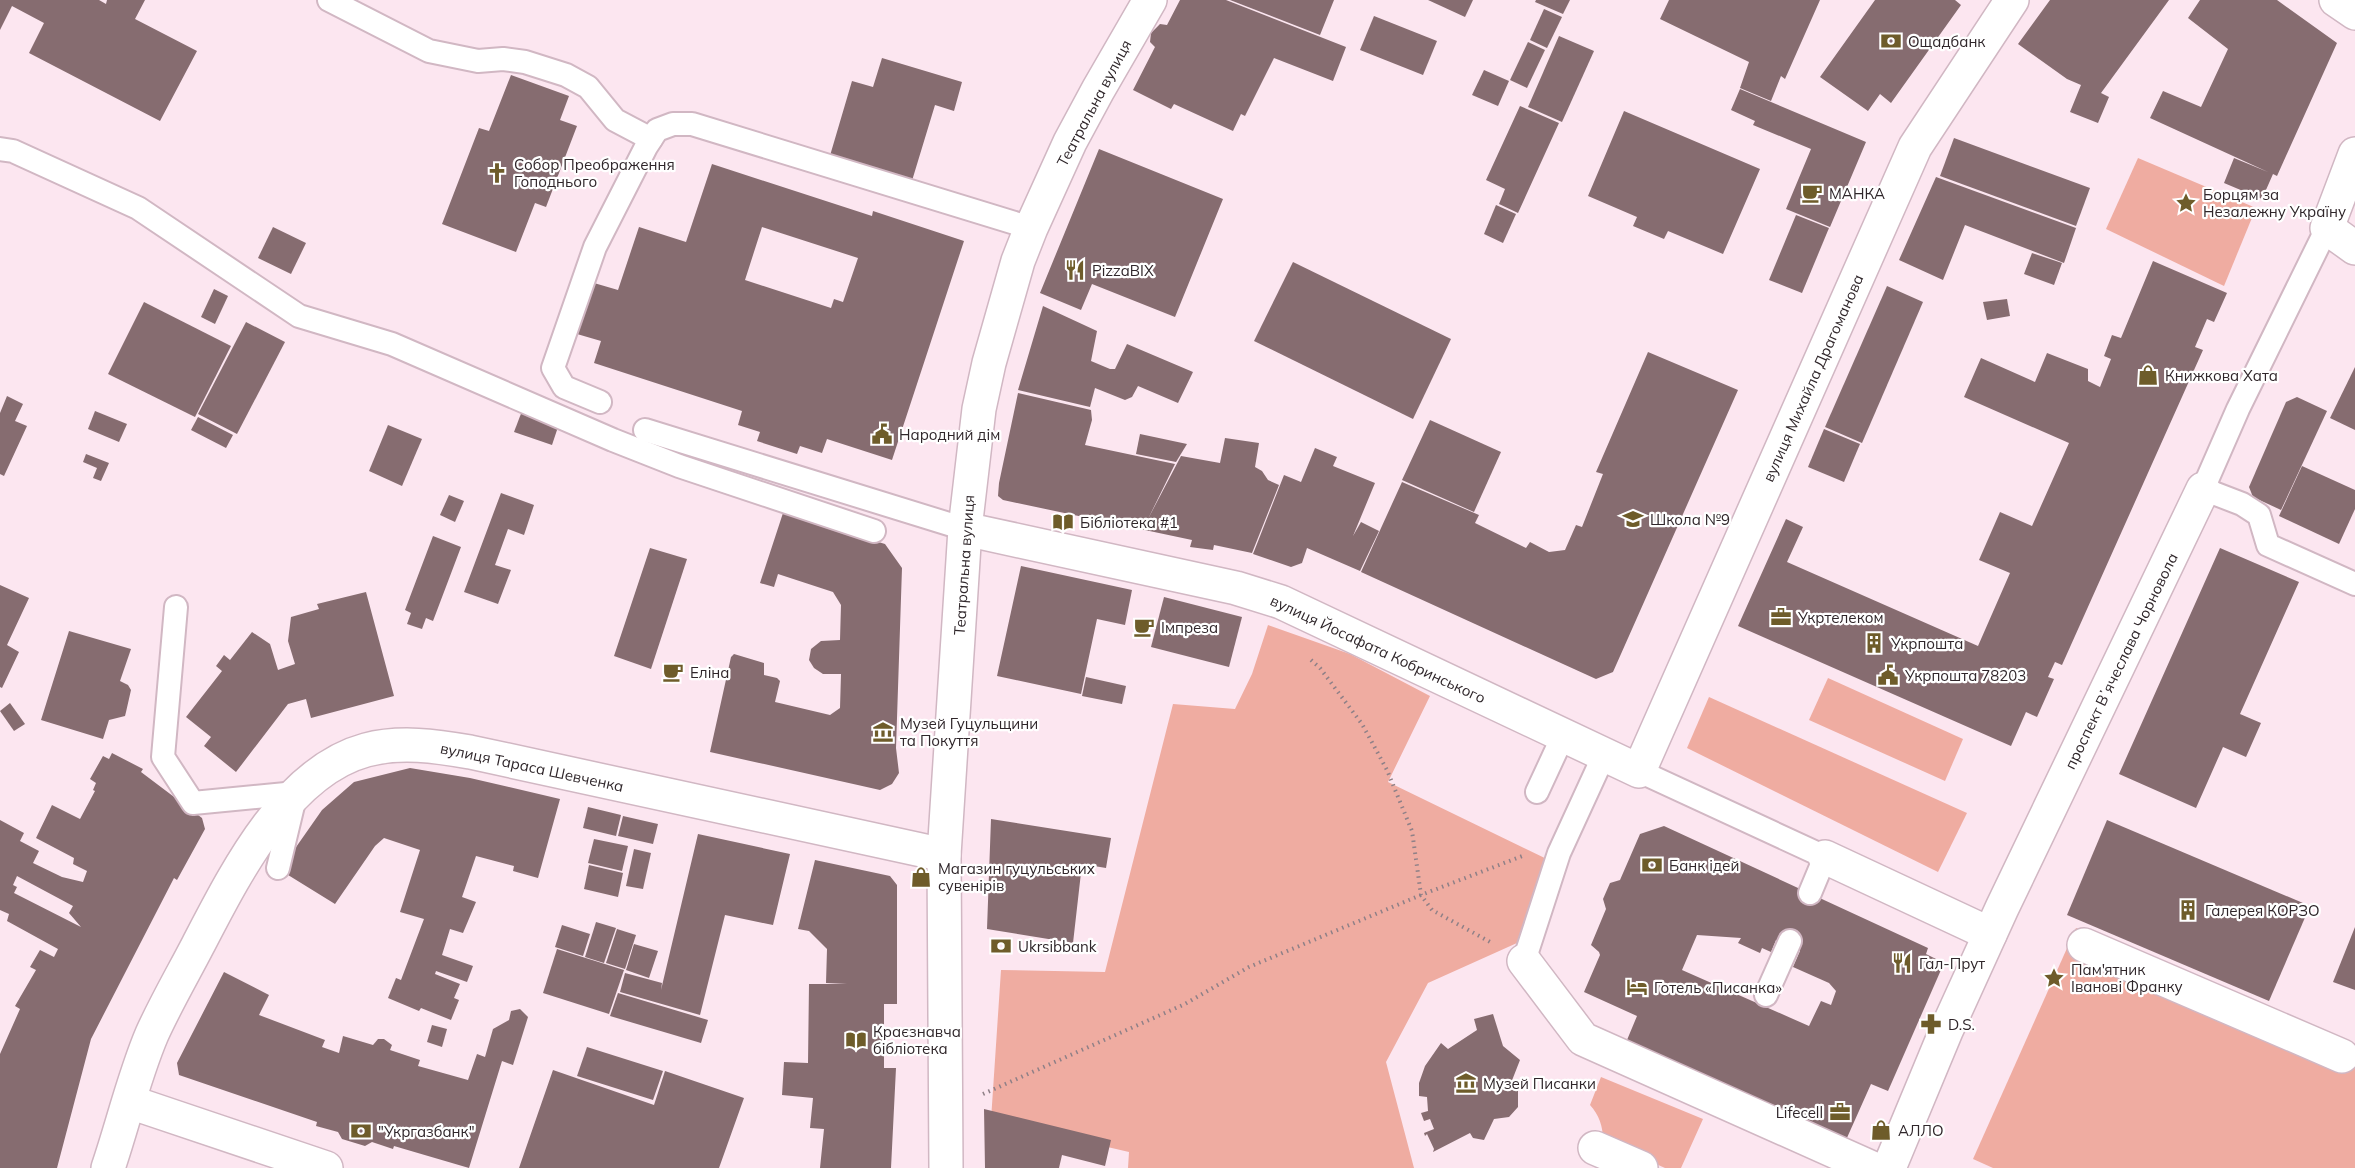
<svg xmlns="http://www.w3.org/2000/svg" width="2355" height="1168" font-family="Mulish,sans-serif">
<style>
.green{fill:#efaca1}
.building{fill:#866c70;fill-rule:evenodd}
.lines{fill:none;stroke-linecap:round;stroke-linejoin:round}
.service-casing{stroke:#d1b7c3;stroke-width:26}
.pedestrian-casing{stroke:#d1b7c3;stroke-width:36}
.minor-casing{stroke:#d1b7c3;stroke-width:36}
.tertiary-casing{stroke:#d1b7c3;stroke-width:36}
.path{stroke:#8f8087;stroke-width:4;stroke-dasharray:1.5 4.5;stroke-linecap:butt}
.service{stroke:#fff;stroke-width:22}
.pedestrian{stroke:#fff;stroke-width:33}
.minor{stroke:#fff;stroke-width:33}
.tertiary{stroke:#fff;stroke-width:33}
.labels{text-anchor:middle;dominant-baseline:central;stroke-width:4.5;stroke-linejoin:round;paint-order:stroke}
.poi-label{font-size:15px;fill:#2f262a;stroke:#fff;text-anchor:start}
.street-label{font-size:15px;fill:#2f262a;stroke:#fff}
</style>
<rect width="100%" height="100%" fill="#fce6f0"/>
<g class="green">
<path d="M2138 158 2256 208 2224 286 2106 229Z"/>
<path d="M1268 625 1350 654 1430 696 1388 782 1553 862 1517 943 1428 983 1386 1062 1414 1168H1128L1129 1152 991 1120 1001 970 1105 972 1173 704 1235 709 1252 674Z"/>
<path d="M1828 678 1963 739 1945 781 1809 720Z"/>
<path d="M1709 697 1967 813 1938 872 1687 748Z"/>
<path d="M2076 928 2355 1048V1168H1993L1973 1159Z"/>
<path d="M1601 1077 1703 1119 1681 1168H1665L1603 1140C1603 1126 1599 1115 1590 1105Z"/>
</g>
<g class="building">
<path d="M0 0H99L106 4 107 0H145L135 19 197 51 160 121 29 53 44 23 12 6 0 30Z"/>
<path d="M1180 0H1226L1346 47 1333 81 1274 58 1245 116 1241 114 1233 131 1174 104 1171 109 1133 90 1155 47 1150 42 1151 33 1160 24 1167 25Z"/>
<path d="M1230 0H1334L1320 35Z"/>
<path d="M1428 0H1473L1465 17Z"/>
<path d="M1536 0H1570L1563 14 1535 2Z"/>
<path d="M1669 0H1820L1785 79 1781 76 1771 101 1740 88 1749 62 1660 19Z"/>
<path d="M1875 0H1955L1961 5 1891 103 1880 94 1868 111 1820 77Z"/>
<path d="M2050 0H2169L2101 93 2109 97 2098 123 2070 112 2081 85 2067 79 2018 44Z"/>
<path d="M2200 0H2277L2337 43 2277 176 2273 174 2262 199 2224 183 2234 158 2268 172 2150 118 2163 91 2201 107 2228 49 2188 18Z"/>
<path d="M1544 9 1562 17 1547 48 1530 40Z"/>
<path d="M1374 16 1437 41 1423 75 1360 50Z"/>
<path d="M1559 36 1594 51 1562 122 1528 107Z"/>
<path d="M1528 42 1545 50 1527 88 1510 80Z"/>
<path d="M882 58 962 82 954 111 935 105 911 184 829 159 852 81 873 87Z"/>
<path d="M1484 70 1509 81 1498 106 1472 95Z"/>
<path d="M511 75 569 96 560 120 577 126 546 207 535 203 516 252 442 224 479 128 489 131Z"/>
<path d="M1740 89 1866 142 1830 227 1786 209 1811 149 1753 125 1755 121 1731 110Z"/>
<path d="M1520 106 1559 123 1518 213 1499 204 1505 189 1486 180Z"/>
<path d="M1624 111 1760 169 1723 254 1668 231 1664 239 1633 226 1637 217 1588 196Z"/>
<path d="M1954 138 2090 188 2076 226 1940 176Z"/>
<path d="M1099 149 1223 199 1175 317 1092 284 1081 310 1040 293Z"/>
<path d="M712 164 872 216 873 211 964 241 892 460 827 439 822 453 800 446 797 454 757 441 760 432 738 425 742 411 594 363 601 341 577 334 594 283 618 290 639 227 686 242ZM762 227 858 258 843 302 834 299 831 308 745 280Z"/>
<path d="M1936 177 2076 228 2064 263 1965 225 1943 280 1899 260Z"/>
<path d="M1496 205 1516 214 1503 243 1484 234Z"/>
<path d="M1796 215 1829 228 1802 293 1769 280Z"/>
<path d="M273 227 306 243 291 274 258 258Z"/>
<path d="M2032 253 2062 263 2054 285 2024 274Z"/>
<path d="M2153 261 2227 293 2214 322 2207 319 2195 347 2203 350 2062 665 2055 662 2048 677 2054 679 2037 717 2026 712 2011 746 1738 626 1786 519 1803 527 1787 562 1978 646 2010 573 1979 560 2000 512 2032 526 2069 443 1964 397 1981 358 2035 382 2047 353 2088 369V381L2100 387 2111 359 2104 356 2112 335 2121 338Z"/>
<path d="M1293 262 1451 339 1413 419 1254 341Z"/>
<path d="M1887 286 1923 302 1862 443 1825 427Z"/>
<path d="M214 289 228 296 215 324 201 317Z"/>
<path d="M2007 299 2010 316 1987 320 1983 302Z"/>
<path d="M144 302 231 346 195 417 108 374Z"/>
<path d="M1043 306 1097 331 1091 361 1110 369H1115L1127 344 1193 372 1178 403 1138 386 1132 397 1125 400 1095 388 1090 407 1018 390Z"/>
<path d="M246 322 285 342 237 434 198 414Z"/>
<path d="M1648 352 1738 390 1613 672 1596 679 1361 572 1402 482 1479 515 1475 523 1526 548 1530 542 1549 552 1565 550 1576 525 1582 527 1603 474 1596 472Z"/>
<path d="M2355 367V430L2330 418Z"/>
<path d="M1018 393 1091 410 1092 420 1085 445 1175 464 1148 519 1181 456 1220 463 1225 438 1259 443 1255 467 1262 471 1268 480 1279 485 1252 553 1214 545 1213 550 1190 547 1192 540 1003 500 998 496 999 483Z"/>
<path d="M7 396 23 404 15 421 27 426 4 476 0 474V413Z"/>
<path d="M2297 397 2327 411 2281 510 2253 497 2249 487 2286 402Z"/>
<path d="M95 411 127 424 119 442 88 429Z"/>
<path d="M522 411 559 424 552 445 514 432Z"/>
<path d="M198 417 233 435 226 448 191 430Z"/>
<path d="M1430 420 1501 452 1474 512 1402 480Z"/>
<path d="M388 425 422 439 402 486 369 471Z"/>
<path d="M1824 429 1860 444 1844 482 1808 467Z"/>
<path d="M1140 434 1187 444 1176 462 1136 454Z"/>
<path d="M1315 448 1337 457 1333 466 1375 483 1353 536 1361 522 1379 531 1360 571 1307 548 1302 563 1291 567 1253 554 1284 475 1301 482Z"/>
<path d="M86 454 109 463 101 481 93 478 97 468 83 462Z"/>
<path d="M2302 466 2355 490V509L2339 544 2279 516Z"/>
<path d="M501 493 534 505 524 535 508 529 495 565 511 570 498 604 464 592Z"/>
<path d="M449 495 464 501 455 522 440 515Z"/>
<path d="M783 513 885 544 902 568 896 748 899 773 892 784 880 790 710 752 731 657 734 654 764 663V675L777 678 780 681 775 702 830 715 840 708 841 674H823L814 668 809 660 811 649 821 641 840 640 841 605 833 592 778 574 774 587 760 583Z"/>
<path d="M433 536 461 547 433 621 426 618 422 629 407 624 411 613 405 610Z"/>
<path d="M650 548 687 559 651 669 614 656Z"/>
<path d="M2220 548 2299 582 2240 714 2261 723 2246 757 2223 747 2196 808 2119 774Z"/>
<path d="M1021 566 1132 590 1125 625 1097 619 1081 694 997 676Z"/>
<path d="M0 585 29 598 7 645 19 652 2 688 0 687Z"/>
<path d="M366 592 394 696 311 718 306 699 288 704 236 772 204 746 211 737 186 717 222 671 216 666 224 655 230 660 252 632 270 644 278 670 295 664 288 641 291 617 319 609 317 604Z"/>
<path d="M1164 597 1242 617 1229 667 1151 647Z"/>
<path d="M69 631 131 649 120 681 128 685 131 690 126 712 125 716 109 720 103 739 41 720Z"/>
<path d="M1086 677 1126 686 1122 704 1082 696Z"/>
<path d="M10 703 25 724 14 731 0 711Z"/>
<path d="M112 753 143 769 141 772 202 818 205 829 177 880 174 878 91 1039 57 1168H0V1054L20 1009 15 1006 36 970 30 967 40 950 54 957 58 949 7 921 9 914 0 910V820L24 833 20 841 39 851 33 863 62 877 83 882 87 871 73 864 74 858 36 838 52 805 80 819 95 791 93 790 96 783 90 779 103 756 109 759ZM17 876 73 906 69 913 81 927 14 893 17 887 13 885Z"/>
<path d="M410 768 470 778 560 799 538 878 513 871 514 866 476 856 462 897 476 902 463 933 450 929 442 955 473 966 467 982 436 971 435 974 460 984 454 998 459 1000 451 1020 421 1008 419 1011 388 998 396 978 401 980 424 919 400 912 420 850 384 838 375 846 335 904 280 870 322 810 354 782Z"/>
<path d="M588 807 621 815 616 836 583 828Z"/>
<path d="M623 816 658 824 653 844 618 836Z"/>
<path d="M991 819 1111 838 1106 868 1082 864 1073 943 987 929Z"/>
<path d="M2107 820 2310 906 2269 1001 2067 915Z"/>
<path d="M1664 826 1928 948 1926 954 1944 963 1888 1091 1871 1084 1846 1140 1646 1052 1648 1049 1627 1040 1637 1016 1584 992 1600 955 1599 952 1591 945 1606 909 1603 899 1610 883 1620 880 1640 834ZM1697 935 1741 938 1738 943 1760 953 1762 948 1771 952 1776 940 1790 941 1800 951 1793 967 1829 983 1836 991 1831 1005 1821 1001 1809 1026 1682 970Z"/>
<path d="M698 834 790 854 773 925 725 915 700 1015 620 992 625 973 662 983 661 990Z"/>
<path d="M594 839 628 846 622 871 588 863Z"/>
<path d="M634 849 651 853 643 889 626 886Z"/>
<path d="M815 860 890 876 897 885V1004H884V1068H896L891 1168H820L824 1129 810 1128 813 1098 782 1095 784 1062 808 1063 809 984H847L826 983 827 949 809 931 798 929Z"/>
<path d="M589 865 623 873 618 897 584 889Z"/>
<path d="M596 922 616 928 604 963 585 957Z"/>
<path d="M562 925 590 934 583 956 555 947Z"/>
<path d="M2355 927V990L2333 982Z"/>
<path d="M617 929 636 935 625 969 606 963Z"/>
<path d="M634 944 658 951 649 978 626 970Z"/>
<path d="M557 949 624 970 609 1014 543 993Z"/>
<path d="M224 972 269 995 259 1015 325 1040 322 1047 339 1053 343 1036 373 1045 378 1039H384L392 1045 390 1050 420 1060 418 1066 468 1080 477 1054 485 1057 493 1029 509 1020 511 1011 520 1009 528 1017 513 1065 502 1061 469 1168 394 1146 393 1149 372 1142 365 1146 342 1139 338 1132 316 1126 317 1122 179 1075 177 1063Z"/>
<path d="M618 993 708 1020 701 1043 610 1016Z"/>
<path d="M1493 1014 1503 1046 1520 1060 1511 1083 1518 1091V1107L1509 1117 1494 1119 1484 1140 1473 1138 1470 1133 1433 1152 1434 1149 1427 1134 1425 1136 1424 1133 1434 1129 1430 1119 1424 1121 1421 1113 1428 1111 1427 1097 1419 1096V1083L1425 1066 1441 1043 1448 1049 1477 1030 1474 1019Z"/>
<path d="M432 1025 447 1029 442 1047 427 1042Z"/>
<path d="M587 1047 663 1071 653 1100 577 1076Z"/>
<path d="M553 1070 654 1105 665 1071 744 1098 719 1168H519Z"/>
<path d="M984 1109 1111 1140 1105 1166 1062 1155 1059 1168H985Z"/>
</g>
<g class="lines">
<g class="service-casing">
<g id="service">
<path d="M329 0 429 51 478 61 503 59 525 62 566 75 588 87 615 120 651 139"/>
<path d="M0 149 13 151 138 208 299 316 392 344 613 440 679 466 874 531"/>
<path d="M2327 228 2238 409 2203 489 2242 504 2259 515 2268 545 2355 584"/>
<path d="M600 402 564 387 553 368 595 247 646 147 657 130 673 124H692L1031 228"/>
<path d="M645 430 965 529"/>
<path d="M176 607 163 757 193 803 296 793 278 868"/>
<path d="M1639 771 1825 857 1810 893"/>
<path d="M1537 792 1563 736"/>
<path d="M1524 961 1559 853 1604 755"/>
<path d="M1766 995 1790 941"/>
</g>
</g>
<g class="pedestrian-casing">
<g id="pedestrian">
<path d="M1825 857 1990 934"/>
<path d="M2084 945 2342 1056"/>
<path d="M1524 961 1583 1039 1872 1168"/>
<path d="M130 1102 326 1168"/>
<path d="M1595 1148 1641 1168"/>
<path d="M1889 1168 1946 1031 2002 908 2203 489"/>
</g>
</g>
<g class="minor-casing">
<g id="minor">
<path d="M965 529 1236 588 1281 602 1639 771 1915 147 2012 0"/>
<path d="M108 1168C123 1124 134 1076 152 1034 166 1003 183 974 198 945 234 876 285 772 366 750 400 741 436 746 470 752L944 855"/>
<path d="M946 1168 944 855 965 529 979 409 989 363 1018 261 1031 228 1070 142 1098 90 1150 0"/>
</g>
</g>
<g class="tertiary-casing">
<g id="tertiary">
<path d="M2336 0 2355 13"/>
<path d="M2355 154 2327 228 2355 248"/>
</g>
</g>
<g class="path">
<path d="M1311 660 1320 668 1362 724 1387 770 1412 831 1421 895 1432 910 1492 943"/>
<path d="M983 1094 1185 1004 1249 967 1421 895 1525 855"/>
</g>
<use href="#service" class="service"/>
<use href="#pedestrian" class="pedestrian"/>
<use href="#minor" class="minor"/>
<use href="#tertiary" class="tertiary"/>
</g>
<defs>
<g id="bank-bare" transform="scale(1.62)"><path d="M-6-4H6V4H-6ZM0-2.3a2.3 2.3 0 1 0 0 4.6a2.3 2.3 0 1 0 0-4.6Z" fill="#6e5c2a" stroke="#fff" stroke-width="2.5" paint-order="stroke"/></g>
<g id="church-bare" transform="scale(1.62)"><path d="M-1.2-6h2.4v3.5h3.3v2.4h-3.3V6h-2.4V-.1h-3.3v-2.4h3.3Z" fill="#6e5c2a" stroke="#fff" stroke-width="2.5" paint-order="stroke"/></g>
<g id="cafe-bare" transform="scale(1.62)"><path d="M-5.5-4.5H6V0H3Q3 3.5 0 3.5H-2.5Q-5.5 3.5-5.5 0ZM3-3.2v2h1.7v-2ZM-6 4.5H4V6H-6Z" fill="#6e5c2a" stroke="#fff" stroke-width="2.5" paint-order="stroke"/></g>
<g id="sight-bare" transform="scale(1.62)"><path d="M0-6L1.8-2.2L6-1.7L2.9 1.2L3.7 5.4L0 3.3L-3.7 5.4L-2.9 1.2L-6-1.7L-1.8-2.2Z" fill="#6e5c2a" stroke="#fff" stroke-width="2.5" paint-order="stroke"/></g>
<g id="restaurant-bare" transform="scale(1.62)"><path d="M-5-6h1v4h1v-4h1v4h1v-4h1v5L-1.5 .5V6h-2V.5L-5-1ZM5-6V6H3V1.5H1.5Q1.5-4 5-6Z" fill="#6e5c2a" stroke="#fff" stroke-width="2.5" paint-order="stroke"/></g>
<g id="shop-bare" transform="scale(1.62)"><path d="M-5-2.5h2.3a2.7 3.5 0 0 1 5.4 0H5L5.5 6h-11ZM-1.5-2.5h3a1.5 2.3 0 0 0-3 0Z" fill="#6e5c2a" stroke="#fff" stroke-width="2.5" paint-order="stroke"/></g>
<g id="civic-bare" transform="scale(1.62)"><path d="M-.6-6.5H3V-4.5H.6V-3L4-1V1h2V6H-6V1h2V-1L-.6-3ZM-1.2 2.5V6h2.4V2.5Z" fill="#6e5c2a" stroke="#fff" stroke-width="2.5" paint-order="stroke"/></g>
<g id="school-bare" transform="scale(1.62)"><path d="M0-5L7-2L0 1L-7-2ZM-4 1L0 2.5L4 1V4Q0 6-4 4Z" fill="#6e5c2a" stroke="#fff" stroke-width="2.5" paint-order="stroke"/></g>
<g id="library-bare" transform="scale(1.62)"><path d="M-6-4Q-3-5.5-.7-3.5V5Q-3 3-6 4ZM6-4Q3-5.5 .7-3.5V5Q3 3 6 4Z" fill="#6e5c2a" stroke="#fff" stroke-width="2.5" paint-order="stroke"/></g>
<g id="office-bare" transform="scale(1.62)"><path d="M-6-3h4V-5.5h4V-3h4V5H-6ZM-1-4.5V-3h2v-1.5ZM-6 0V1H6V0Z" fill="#6e5c2a" stroke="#fff" stroke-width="2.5" paint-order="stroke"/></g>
<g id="building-bare" transform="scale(1.62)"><path d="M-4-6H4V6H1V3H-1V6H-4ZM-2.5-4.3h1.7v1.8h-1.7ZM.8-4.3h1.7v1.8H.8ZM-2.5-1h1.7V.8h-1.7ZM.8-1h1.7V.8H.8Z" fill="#6e5c2a" stroke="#fff" stroke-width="2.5" paint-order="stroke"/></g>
<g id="museum-bare" transform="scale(1.62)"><path d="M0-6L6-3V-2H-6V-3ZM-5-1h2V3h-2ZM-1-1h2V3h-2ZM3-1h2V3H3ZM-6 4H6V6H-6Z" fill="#6e5c2a" stroke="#fff" stroke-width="2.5" paint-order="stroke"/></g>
<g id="hotel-bare" transform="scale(1.62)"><path d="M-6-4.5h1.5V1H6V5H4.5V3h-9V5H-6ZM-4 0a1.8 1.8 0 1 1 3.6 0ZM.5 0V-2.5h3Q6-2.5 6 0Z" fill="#6e5c2a" stroke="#fff" stroke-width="2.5" paint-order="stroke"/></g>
<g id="pharmacy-bare" transform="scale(1.62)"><path d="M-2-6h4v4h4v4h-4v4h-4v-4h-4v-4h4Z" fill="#6e5c2a" stroke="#fff" stroke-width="2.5" paint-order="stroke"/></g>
</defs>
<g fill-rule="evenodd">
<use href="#bank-bare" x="1891" y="41"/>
<use href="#church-bare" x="497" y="173"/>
<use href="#cafe-bare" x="1812" y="193"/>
<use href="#sight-bare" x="2186" y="203"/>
<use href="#restaurant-bare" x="1075" y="270"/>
<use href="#shop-bare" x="2148" y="375"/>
<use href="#civic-bare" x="882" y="434"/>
<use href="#school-bare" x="1633" y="519"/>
<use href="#library-bare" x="1063" y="522"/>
<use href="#office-bare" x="1781" y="617"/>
<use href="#cafe-bare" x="1144" y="627"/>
<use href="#building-bare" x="1874" y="643"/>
<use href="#cafe-bare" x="673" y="672"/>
<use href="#civic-bare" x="1888" y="675"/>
<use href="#museum-bare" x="883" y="732"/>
<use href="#bank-bare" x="1652" y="865"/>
<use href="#shop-bare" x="921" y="877"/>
<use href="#building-bare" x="2188" y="910"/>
<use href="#bank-bare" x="1001" y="946"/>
<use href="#restaurant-bare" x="1902" y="963"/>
<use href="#sight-bare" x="2054" y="978"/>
<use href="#hotel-bare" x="1637" y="987"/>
<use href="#pharmacy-bare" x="1931" y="1024"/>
<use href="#library-bare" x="856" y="1040"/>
<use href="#museum-bare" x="1466" y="1083"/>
<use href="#office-bare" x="1840" y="1112"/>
<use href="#shop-bare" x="1881" y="1130"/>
<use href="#bank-bare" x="361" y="1131"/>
</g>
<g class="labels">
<g class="poi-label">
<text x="1908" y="41">Ощадбанк</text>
<text x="514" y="164">Собор Преображення<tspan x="514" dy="17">Гоподнього</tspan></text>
<text x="1829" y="193">МАНКА</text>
<text x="2203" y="194">Борцям за<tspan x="2203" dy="17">Незалежну Україну</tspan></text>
<text x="1092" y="270">PizzaBIX</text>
<text x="2165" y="375">Книжкова Хата</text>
<text x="899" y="434">Народний дім</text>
<text x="1650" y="519">Школа №9</text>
<text x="1080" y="522">Бібліотека #1</text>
<text x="1798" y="617">Укртелеком</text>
<text x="1161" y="627">Імпреза</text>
<text x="1891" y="643">Укрпошта</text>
<text x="690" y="672">Еліна</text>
<text x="1905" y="675">Укрпошта 78203</text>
<text x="900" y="723">Музей Гуцульщини<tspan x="900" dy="17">та Покуття</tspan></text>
<text x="1669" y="865">Банк ідей</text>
<text x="938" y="868">Магазин гуцульських<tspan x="938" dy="17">сувенірів</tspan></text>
<text x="2205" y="910">Галерея КОРЗО</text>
<text x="1018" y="946">Ukrsibbank</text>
<text x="1919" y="963">Гал-Прут</text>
<text x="2071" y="969">Пам'ятник<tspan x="2071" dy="17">Іванові Франку</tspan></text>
<text x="1654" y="987">Готель «Писанка»</text>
<text x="1948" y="1024">D.S.</text>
<text x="873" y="1031">Краєзнавча<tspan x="873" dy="17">бібліотека</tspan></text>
<text x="1483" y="1083">Музей Писанки</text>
<text x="1823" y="1112" text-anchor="end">Lifecell</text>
<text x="1898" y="1130">АЛЛО</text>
<text x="378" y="1131">"Укргазбанк"</text>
</g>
<g class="street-label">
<text transform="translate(1094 103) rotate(-62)">Театральна вулиця</text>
<text transform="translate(1813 378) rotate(-66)">вулиця Михайла Драгоманова</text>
<text transform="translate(964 565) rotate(-86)">Театральна вулиця</text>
<text transform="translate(1378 649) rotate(25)">вулиця Йосафата Кобринського</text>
<text transform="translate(2121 661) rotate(-64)">проспект Вʼячеслава Чорновола</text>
<text transform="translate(532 767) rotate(12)">вулиця Тараса Шевченка</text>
</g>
</g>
</svg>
